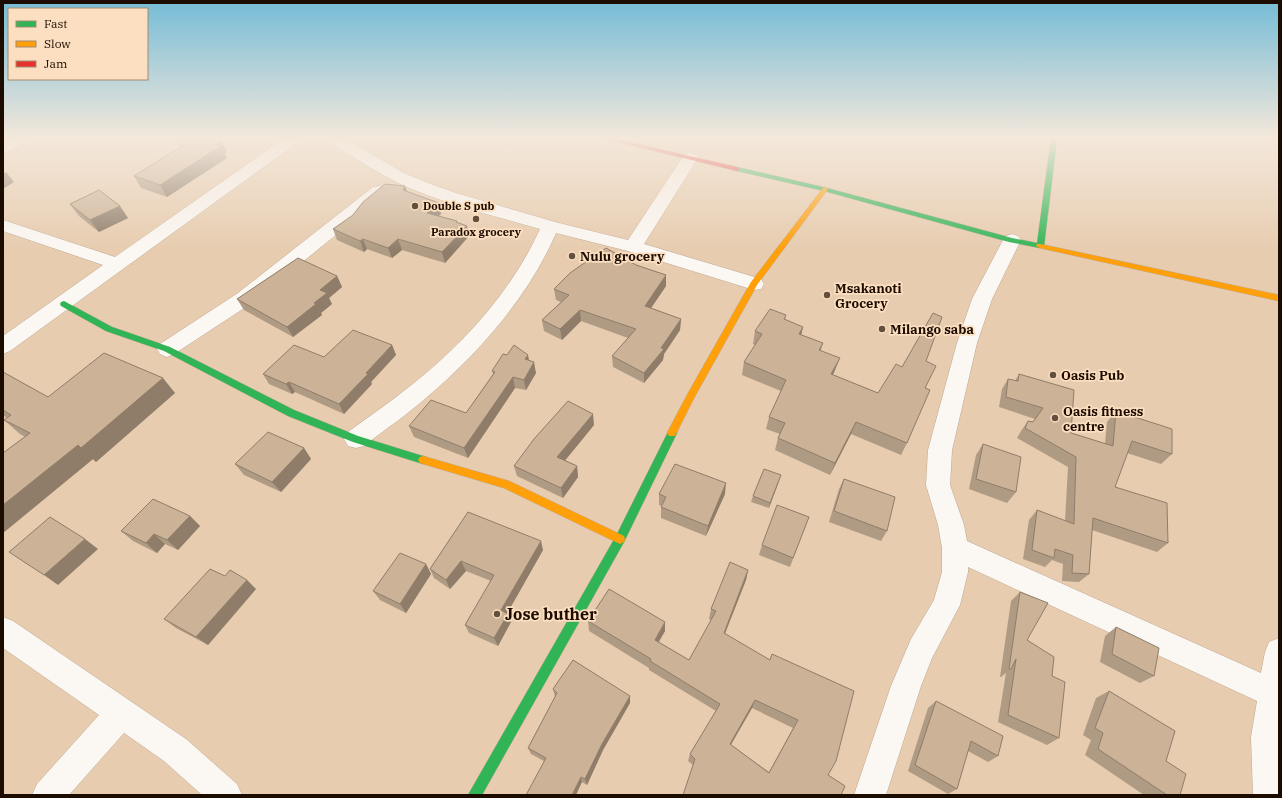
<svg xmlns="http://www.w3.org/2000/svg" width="1282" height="798" font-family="'IBM Plex Serif',serif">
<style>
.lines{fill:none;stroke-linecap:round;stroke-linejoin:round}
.street-casing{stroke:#bea993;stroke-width:1}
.fast-casing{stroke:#bea993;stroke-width:1}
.slow-casing{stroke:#bea993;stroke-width:1}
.jam-casing{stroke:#bea993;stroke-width:1}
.street{fill:#fbf7f3;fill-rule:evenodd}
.fast{fill:#30b455;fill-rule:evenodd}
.slow{fill:#ff9f0a;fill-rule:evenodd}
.jam{fill:#e5322d;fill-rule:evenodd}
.wall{fill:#af9a83;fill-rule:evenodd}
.shaded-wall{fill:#8f7d6a}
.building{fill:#ccb398;stroke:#8f7d6a;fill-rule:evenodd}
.poi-dot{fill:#634f3d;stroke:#fcdfc0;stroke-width:1.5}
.labels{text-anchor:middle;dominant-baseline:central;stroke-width:3.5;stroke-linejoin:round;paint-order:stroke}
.far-poi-label{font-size:11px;font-weight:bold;fill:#1c0c00;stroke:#fcdfc0;text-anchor:start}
.poi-label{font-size:13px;font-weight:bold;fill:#1c0c00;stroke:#fcdfc0;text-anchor:start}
.near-poi-label{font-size:16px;font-weight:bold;fill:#1c0c00;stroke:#fcdfc0;text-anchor:start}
</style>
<rect width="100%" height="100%" fill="#e7ccaf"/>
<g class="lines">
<g class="street-casing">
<g id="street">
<path d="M10 139H29L26 142 3 154V143Z"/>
<path d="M283 139H301L298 142 10 351 3 354V336L103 265 3 231V220L115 257Z"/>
<path d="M326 139H345L404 173 428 183 456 193 555 222 628 240 684 155 690 153 696 155 698 158 644 244 761 279 764 284 761 289 754 290 628 251 556 233C529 296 479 353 427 397 407 415 385 429 364 446L356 448 348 446 344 439 348 432C368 417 389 403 409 387 462 346 512 291 540 229 499 217 457 207 417 191 386 179 357 159 329 142Z"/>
<path d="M379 186 385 187 387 191 385 195 252 303 174 354 167 357 160 354 157 349 160 344 238 293 373 187Z"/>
<path d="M1012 234 1018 236 1021 240 992 299 977 343 952 450 950 485 964 525 967 541 1261 673 1265 652 1269 642 1279 638V795H1253L1251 737 1257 701 968 567V572L960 605 932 658 921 686 886 795H854L891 686 911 639 934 600 942 572V548L938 525 926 485 928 450 957 343 972 299 1003 240 1006 236Z"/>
<path d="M3 617 13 621 186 739 237 784 242 795H202L164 761 124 733 69 795H32L37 784 99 715 3 648Z"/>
</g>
</g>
<g class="fast-casing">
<g id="fast">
<path d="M1051 139H1057L1044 246 1040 248 1009 242 824 191 737 171 734 169 737 167 827 188 1012 238 1037 243Z"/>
<path d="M64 301 112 327 170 347 294 410 358 436 426 457 428 460 426 463 423 464 353 442 288 416 164 351 106 331 61 306 60 304 61 302Z"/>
<path d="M672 429 675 430 677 433 624 542 482 795H468L616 536 669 430Z"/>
</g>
</g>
<g class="slow-casing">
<g id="slow">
<path d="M825 187 828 189 757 285 694 398 675 436H669L667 433 687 395 751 282 823 188Z"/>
<path d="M1037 244H1040L1279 295V301L1040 248 1036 246Z"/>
<path d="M423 456 509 481 624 536 625 539 624 542 620 544 504 488 420 463 418 460 420 457Z"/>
</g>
</g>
<g class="jam-casing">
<path id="jam" d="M605 139H616L737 167 740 169 737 171Z"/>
</g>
<use href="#street" class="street"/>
<use href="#fast" class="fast"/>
<use href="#slow" class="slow"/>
<use href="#jam" class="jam"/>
</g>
<g class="wall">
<path d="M176 141 227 152 225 154 227 158 167 197 141 188 134 176 180 147Z"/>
<path d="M407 192 441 214 438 216 457 221V223L469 236 445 263 402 250 392 258 367 249 364 252 337 240 333 229Z"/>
<path d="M70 204 128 218 99 232 79 216Z"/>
<path d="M636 265 666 275V286L651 308 681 319 680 330 664 354 663 360 644 383 613 367 612 356 628 338 581 321 562 340 544 331 542 320 561 302 556 300 554 289Z"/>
<path d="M337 276 342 287 329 298 332 304 321 313 322 315 293 337 244 310 237 299Z"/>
<path d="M786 315 785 320 803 327 801 335 823 343 821 350 835 370 833 375 878 393 902 367 926 361 925 388 907 443 901 455 851 434 830 475 775 450 778 438 780 434 766 429 769 417 781 391 742 375 744 362 755 345 753 344 755 331Z"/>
<path d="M392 345 396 355 371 382 372 384 344 414 295 392 292 394 269 384 263 374 324 357Z"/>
<path d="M529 360 536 373 526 390 515 388 468 458 414 437 409 426 466 413 493 374 492 371Z"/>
<path d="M3 372 48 397 175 393 96 462 93 459 3 533V453L25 437 20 434 4 420 7 418 3 415Z"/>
<path d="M1019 374 1071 433 1105 444 1107 422 1116 411 1172 454 1161 464 1127 453 1115 487 1168 543 1157 552 1092 530 1089 574 1079 582 1062 581 1063 564 1052 560 1045 567 1023 559 1029 520 1037 510 1065 521 1068 467 1017 438 1021 431 1028 421 1033 422 1035 419 999 407 1002 389 1008 379 1015 381Z"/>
<path d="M594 425 565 460 577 466 578 477 563 498 517 476 514 466Z"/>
<path d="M983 444 1016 492 1007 503 969 489 976 455Z"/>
<path d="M304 448 311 459 281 492 244 475 235 464Z"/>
<path d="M844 479 887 531 881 541 829 522 839 489Z"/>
<path d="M779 481 769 508 751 502 753 496Z"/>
<path d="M659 494H725L706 536 661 518V507L662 506 659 505Z"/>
<path d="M468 512 543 550 507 613 508 614 511 622 498 646 469 633 465 625 491 581 466 571 450 589 434 578 430 569Z"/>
<path d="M190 516 200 526 178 550 165 544 157 553 133 541 121 531Z"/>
<path d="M809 517 790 567 759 555 762 545Z"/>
<path d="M426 564 431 574 406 613 380 600 373 591Z"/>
<path d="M748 570 746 580 725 634 770 660 772 654 828 775 845 786 693 765 688 761 690 754 716 711 649 670V668L589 631 588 621 665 631 659 642 689 660 711 620 709 619 711 609ZM752 708 793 728 769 772 731 745Z"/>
<path d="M225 576 256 589 208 645 176 628 164 619Z"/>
<path d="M1020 592 1027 640 1052 676 1059 738 1047 745 998 722 1006 673 1001 677H1000L1011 601Z"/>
<path d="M1116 627 1154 676 1140 683 1100 662 1105 636Z"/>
<path d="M553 689 630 696V703L603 750 587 785 531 754 528 748 555 697Z"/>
<path d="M1109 691 1166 761 1180 795H1144L1085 755 1091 740 1083 735 1096 698Z"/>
<path d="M936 701 998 756 988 762 968 751 957 789 948 794 908 771 928 708Z"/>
</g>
<g class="shaded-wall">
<path d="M221 140 227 152 225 154 227 158 167 197 160 185 215 144Z"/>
<path d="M6 172 14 182 3 189V174Z"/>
<path d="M405 186 409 196 403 190Z"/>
<path d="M439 203 441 214 430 224 427 213Z"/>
<path d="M120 206 128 218 99 232 90 220Z"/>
<path d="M467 226 469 236 445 263 442 252Z"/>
<path d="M363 239 367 249 364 252 360 241Z"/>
<path d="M398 239 402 250 392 258 388 248Z"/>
<path d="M666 275V286L645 317V306Z"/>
<path d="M337 276 342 287 329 298 332 304 321 313 322 315 293 337 287 327 314 303 320 290Z"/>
<path d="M580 310 581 321 562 340 560 329Z"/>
<path d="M681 319 680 330 664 354 663 360 644 383V373Z"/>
<path d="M803 327 800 340 799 334Z"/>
<path d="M392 345 396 355 371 382 372 384 344 414 339 404 366 373Z"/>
<path d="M528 355 530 366 525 359Z"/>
<path d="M840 358 835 370 827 387 831 374Z"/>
<path d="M534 362 536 373 526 390 524 380Z"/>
<path d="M513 377 515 388 468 458 464 448Z"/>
<path d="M163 378 175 393 96 462 93 459 3 533V505Z"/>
<path d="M289 382 295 392 292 394 286 384Z"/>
<path d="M593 414 594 425 559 468 557 457Z"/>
<path d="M856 422 851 434 830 475 835 463Z"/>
<path d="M304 448 311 459 281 492 272 482Z"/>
<path d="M577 466 578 477 563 498 561 488Z"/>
<path d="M781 475 779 481 769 508 770 503Z"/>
<path d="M726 483 725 494 706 536 708 526Z"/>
<path d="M190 516 200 526 178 550 167 540Z"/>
<path d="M154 534 165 544 157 553 146 543Z"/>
<path d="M85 539 98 549 58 585 44 575Z"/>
<path d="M541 541 543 550 504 619 501 610Z"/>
<path d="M461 561 466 571 450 589 446 580Z"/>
<path d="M426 564 431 574 406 613 400 604Z"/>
<path d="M748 570 746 580 721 643 724 633Z"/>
<path d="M247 580 256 589 208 645 196 637Z"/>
<path d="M508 614 511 622 498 646 494 638Z"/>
<path d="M665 622V631L654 649 655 640Z"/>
<path d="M630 696V703L603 750 587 785 585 779 602 744Z"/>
<path d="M755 700 752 708 727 751 730 744Z"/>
<path d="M581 777 582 782 576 795H572Z"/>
</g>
<g class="building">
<path d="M180 139H219L221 140 215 144 221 146 160 185 134 176 184 145 176 141Z"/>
<path d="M385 184 405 186 403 190 439 203 427 213 457 221 456 222 467 226 442 252 398 239 388 248 363 239 360 241 333 229 353 215 363 202Z"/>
<path d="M99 190 120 206 90 220 70 204Z"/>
<path d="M606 248 636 265 666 275 645 306 681 319 661 348 664 349 644 373 612 356 636 329 580 310 560 329 542 320 569 295 554 289 570 273Z"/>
<path d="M298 258 337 276 320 290 327 293 314 303 316 304 287 327 237 299Z"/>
<path d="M770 309 786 315 784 319 803 327 799 334 823 343 819 350 840 358 831 374 878 393 896 364 902 367 933 313 942 317 926 361 936 366 925 388 930 390 907 443 856 422 835 463 778 438 785 423 769 417 786 380 744 362 762 334 755 331Z"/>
<path d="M353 330 392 345 366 373 368 374 339 404 289 382 286 384 263 374 294 345 324 357Z"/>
<path d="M514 345 528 355 525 359 534 362 524 380 513 377 464 448 409 426 431 400 466 413 495 372 492 371 503 354 507 355Z"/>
<path d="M104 353 163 378 81 448 78 445 3 505V453L30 433 4 420 11 415 3 410V372L48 397Z"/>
<path d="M1019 374 1074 390 1071 433 1113 446 1116 411 1172 429V454L1132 441 1115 487 1167 503 1168 543 1093 518 1089 574 1072 573 1073 555 1055 549 1054 558 1032 550 1037 510 1074 524 1076 457 1025 428 1028 421 1033 422 1043 408 1006 397 1008 379 1018 381Z"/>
<path d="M568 401 593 414 557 457 577 466 561 488 514 466 534 439Z"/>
<path d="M268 432 304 448 272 482 235 464Z"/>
<path d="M983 444 1021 457 1016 492 976 479Z"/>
<path d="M675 464 726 483 708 526 661 507 666 497 659 494Z"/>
<path d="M764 469 781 475 770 503 753 496Z"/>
<path d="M844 479 895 497 887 531 834 511Z"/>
<path d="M153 499 190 516 167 540 154 534 146 543 121 531Z"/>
<path d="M777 505 809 517 793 558 762 545Z"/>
<path d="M468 512 541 541 501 610 508 614 494 638 465 625 494 575 461 561 446 580 430 569Z"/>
<path d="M50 517 85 539 44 575 9 552Z"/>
<path d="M400 553 426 564 400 604 373 591Z"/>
<path d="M730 562 748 570 724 633 770 660 772 654 854 691 836 761 828 775 845 786 841 795H683L695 759 690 754 720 704 650 661 651 659 588 621 609 589 665 622 655 640 689 660 716 611 711 609ZM755 700 798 720 769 773 730 744Z"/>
<path d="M210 569 225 576 230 570 247 580 196 637 164 619Z"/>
<path d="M1020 592 1048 603 1027 640 1054 657 1052 676 1065 682 1059 738 1008 715 1016 659 1011 669H1009Z"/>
<path d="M1116 627 1159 648 1154 676 1112 654Z"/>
<path d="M573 660 630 696 602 744 585 779 581 777 572 795H526L546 758 528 748 557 693 553 689Z"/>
<path d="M1109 691 1175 731 1166 761 1186 774 1180 795H1167L1098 749 1103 733 1095 728Z"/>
<path d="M936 701 1003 736 998 756 971 741 957 789 915 765Z"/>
</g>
<linearGradient id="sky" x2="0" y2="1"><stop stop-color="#75bcd6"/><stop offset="0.55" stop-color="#f4e8db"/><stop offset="1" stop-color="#f4e8db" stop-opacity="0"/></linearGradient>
<rect width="1282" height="251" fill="url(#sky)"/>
<g class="poi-dot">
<circle cx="415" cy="206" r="4"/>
<circle cx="476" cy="219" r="4"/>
<circle cx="572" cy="256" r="4"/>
<circle cx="827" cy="295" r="4"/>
<circle cx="882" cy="329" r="4"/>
<circle cx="1053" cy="375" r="4"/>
<circle cx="1055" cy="418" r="4"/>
<circle cx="497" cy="614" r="4"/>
</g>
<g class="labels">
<g class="far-poi-label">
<text x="423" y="206">Double S pub</text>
<text x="476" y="232" text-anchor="middle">Paradox grocery</text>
</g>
<g class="poi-label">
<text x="580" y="256">Nulu grocery</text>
<text x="835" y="288">Msakanoti<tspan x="835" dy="15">Grocery</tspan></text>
<text x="890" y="329">Milango saba</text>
<text x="1061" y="375">Oasis Pub</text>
<text x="1063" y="411">Oasis fitness<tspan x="1063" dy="15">centre</tspan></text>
</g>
<g class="near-poi-label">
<text x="505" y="614">Jose buther</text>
</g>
</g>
<rect width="1282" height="798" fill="none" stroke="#1c0c00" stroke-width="8"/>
<rect x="8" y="8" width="140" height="72" fill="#fcdfc0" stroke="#a28b73"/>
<rect x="16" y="21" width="20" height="6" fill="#30b455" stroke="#a28b73"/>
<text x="44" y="28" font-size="12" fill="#1c0c00">Fast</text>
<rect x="16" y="41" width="20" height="6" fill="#ff9f0a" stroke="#a28b73"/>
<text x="44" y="48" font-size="12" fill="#1c0c00">Slow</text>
<rect x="16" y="61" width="20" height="6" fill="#e5322d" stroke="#a28b73"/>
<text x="44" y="68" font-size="12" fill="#1c0c00">Jam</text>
</svg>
